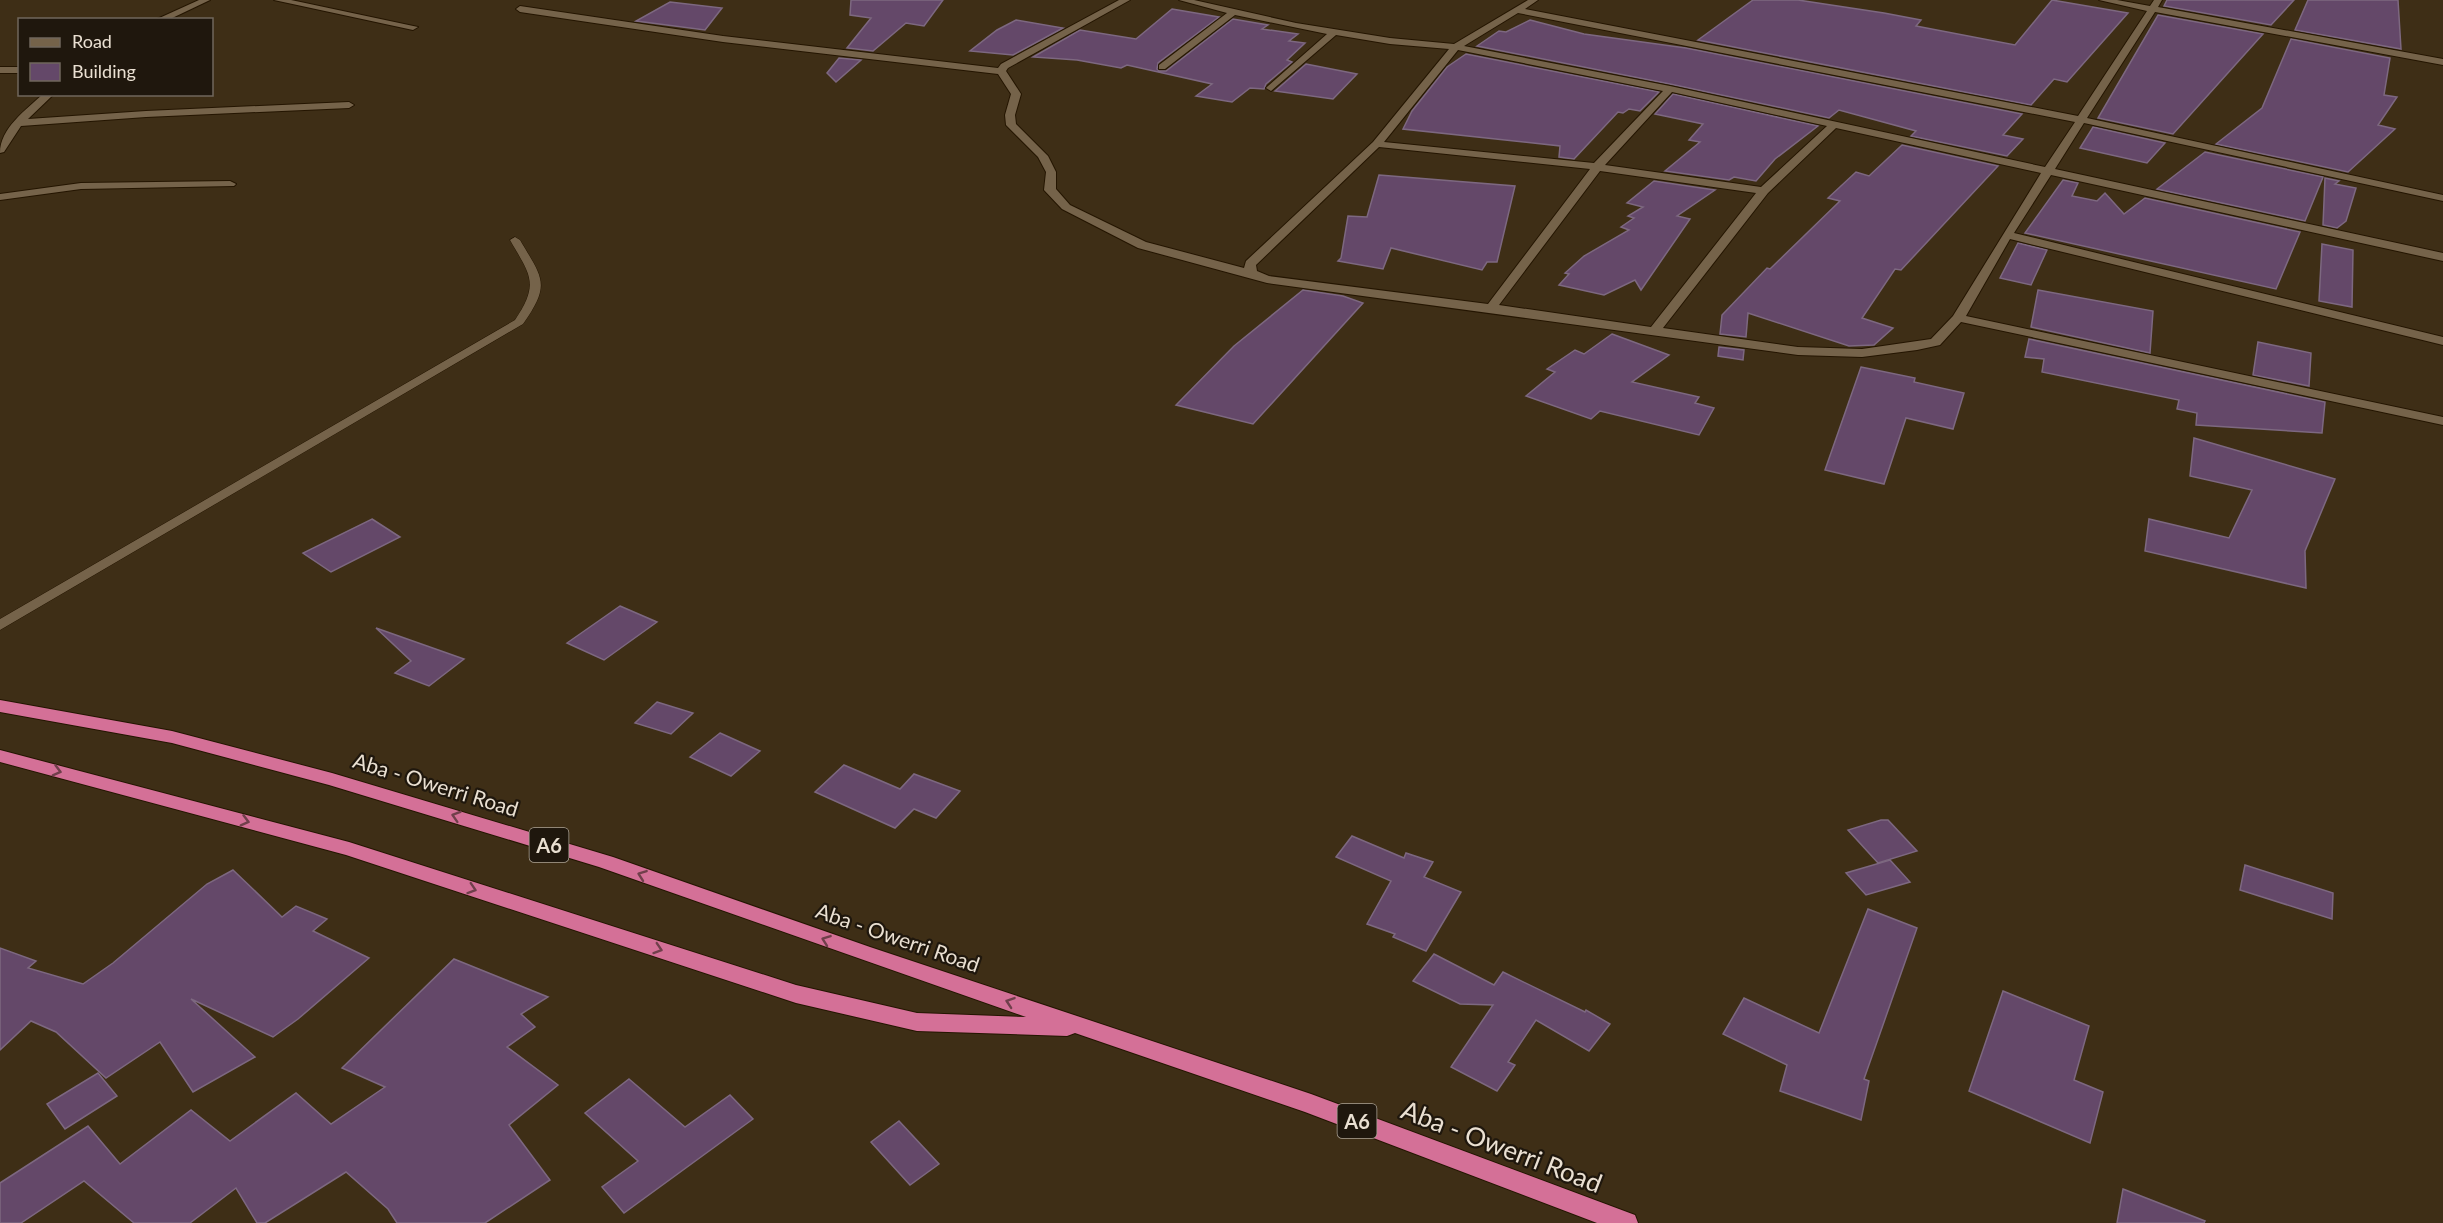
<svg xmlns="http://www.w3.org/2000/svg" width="2443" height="1223" font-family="Lato,sans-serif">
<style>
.building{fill:#644869;stroke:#7d6880;stroke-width:1.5}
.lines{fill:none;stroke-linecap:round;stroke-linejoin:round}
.service-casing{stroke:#241501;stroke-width:1}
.minor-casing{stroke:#241501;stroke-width:2}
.trunk-casing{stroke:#241501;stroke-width:2}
.service{fill:#75634a;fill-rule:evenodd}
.minor{fill:#75634a;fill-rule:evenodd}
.trunk{fill:#d47097;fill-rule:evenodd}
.oneway{stroke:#703f4b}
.labels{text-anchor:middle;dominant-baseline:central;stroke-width:4.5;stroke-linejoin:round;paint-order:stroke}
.shield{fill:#1f170d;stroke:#ada497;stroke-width:1.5}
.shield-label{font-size:20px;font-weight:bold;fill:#eae0d2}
.street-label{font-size:21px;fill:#eae0d2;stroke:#1f170d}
.near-street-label{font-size:26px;fill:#eae0d2;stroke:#1f170d}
</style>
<rect width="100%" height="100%" fill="#3e2e16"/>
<g class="building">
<path d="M851 0H943L924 26 906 23 873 51 847 48 871 18 850 15Z"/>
<path d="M1753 0H1798L1884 13 1921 20 1916 26 2015 45 2052 0 2128 13 2067 82 2054 79 2031 105 1698 40Z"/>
<path d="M2167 0H2294L2271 25 2164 6Z"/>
<path d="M2308 0H2398L2401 49 2295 30Z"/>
<path d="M670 2 722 8 705 30 636 21Z"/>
<path d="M1172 9 1219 17 1158 63 1157 69 1159 71H1166L1233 19 1268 25 1262 29 1298 34 1289 41 1305 43 1287 60 1292 62 1266 84 1264 89 1250 88 1232 102 1196 96 1212 84 1127 65 1121 68 1077 60 1033 57 1080 30 1136 39Z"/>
<path d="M2158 15 2263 34 2173 134 2098 118Z"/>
<path d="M1016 20 1063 28 1013 55 970 51 997 30Z"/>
<path d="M1530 20 1584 34 1686 48 2022 114 2003 135 2023 139 2007 156 1911 136 1916 131 1839 110 1829 118 1670 84 1477 46 1499 31 1506 32Z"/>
<path d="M2291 39 2390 58 2384 95 2397 97 2378 125 2395 129 2348 172 2216 144 2262 108Z"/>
<path d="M1466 54 1659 92 1640 111 1629 109 1623 113 1618 112 1574 159 1559 157 1560 146 1403 129 1412 111 1447 67Z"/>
<path d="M839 58 861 60 836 82 827 73Z"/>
<path d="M1306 64 1357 74 1333 99 1275 91Z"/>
<path d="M1673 94 1818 126 1775 159 1756 181 1734 177 1729 180 1665 171 1700 142 1689 140 1703 124 1655 114Z"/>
<path d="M2093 127 2165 143 2147 163 2080 148Z"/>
<path d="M1902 145 1998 166 1901 270 1895 269 1862 318 1893 328 1874 345 1849 346 1748 313 1746 337 1720 334 1722 315 1767 268 1770 269 1840 201 1828 198 1856 172 1869 176Z"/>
<path d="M2205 152 2323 177 2305 221 2157 189Z"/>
<path d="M1379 175 1515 186 1497 262H1487L1482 270 1391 248 1383 269 1338 261 1341 258 1348 216 1367 217Z"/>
<path d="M2325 178 2339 181 2335 184 2356 188 2346 221 2337 228 2323 225Z"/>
<path d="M2063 180 2078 183 2072 196 2097 201 2105 193 2124 214 2145 198 2300 232 2276 289 2025 233Z"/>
<path d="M1654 181 1715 190 1677 216 1690 219 1641 290 1635 280 1604 295 1559 285 1569 274 1565 273 1584 256 1629 230 1621 227 1634 218 1628 216 1643 207 1627 203Z"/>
<path d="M2018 243 2047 250 2031 285 2000 278Z"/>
<path d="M2322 244 2353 250 2352 307 2319 301Z"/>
<path d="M1303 290 1343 296 1363 303 1253 424 1176 405 1234 346Z"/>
<path d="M2038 290 2153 311 2150 353 2031 327Z"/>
<path d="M1612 334 1669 355 1632 382 1699 397 1695 403 1714 408 1699 435 1600 411 1591 419 1526 396 1555 372 1547 369 1575 350 1584 354Z"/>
<path d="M2029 339 2325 402 2322 433 2196 425 2197 413 2177 409 2179 400 2042 372 2044 359 2025 357Z"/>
<path d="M2258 342 2311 353 2309 386 2253 375Z"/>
<path d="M1719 347 1744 350 1743 360 1718 356Z"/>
<path d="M1861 367 1915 378 1914 382 1964 393 1953 429 1906 418 1884 484 1825 470Z"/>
<path d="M2194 438 2335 479 2305 551 2306 588 2145 551 2149 519 2229 538 2252 490 2190 476Z"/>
<path d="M372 519 400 537 331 572 303 553Z"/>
<path d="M620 606 657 622 604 660 567 643Z"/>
<path d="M376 628 464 659 429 686 395 673 411 661Z"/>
<path d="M657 702 693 713 671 734 635 723Z"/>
<path d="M720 733 760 751 731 776 690 757Z"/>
<path d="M844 765 900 789 914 774 960 791 936 818 914 809 895 828 815 792Z"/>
<path d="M1881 820H1888L1917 851 1878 863 1848 830Z"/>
<path d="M1352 836 1404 858 1406 853 1433 862 1424 877 1461 892 1426 951 1393 937 1395 934 1367 924 1391 881 1336 857Z"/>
<path d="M1890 860 1910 882 1866 895 1846 873Z"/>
<path d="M2245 865 2333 893 2332 919 2240 890Z"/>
<path d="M233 870 282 917 296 906 327 919 313 931 369 958 298 1019 273 1037 191 999 255 1057 193 1092 160 1042 106 1078 56 1032 31 1021 0 1050V948L36 961 28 968 83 984 113 963 207 884Z"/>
<path d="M1868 909 1917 928 1864 1079 1869 1081 1861 1120 1780 1091 1787 1065 1723 1034 1744 998 1819 1033Z"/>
<path d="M1434 954 1494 985 1503 972 1585 1012 1586 1010 1610 1024 1589 1051 1536 1020 1508 1062 1515 1065 1497 1091 1451 1067 1493 1005 1460 1004 1413 981Z"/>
<path d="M454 959 548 997 521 1014 535 1027 507 1047 558 1085 509 1125 550 1180 485 1223H397L388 1209 346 1172 265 1223H257L236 1188 190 1223H134L84 1181 21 1223H0V1183L88 1126 120 1164 191 1110 230 1141 296 1093 331 1124 385 1087 342 1068Z"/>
<path d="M2003 991 2089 1026 2074 1080 2103 1092 2090 1143 1969 1091Z"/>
<path d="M98 1073 117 1096 65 1129 47 1104Z"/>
<path d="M629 1079 685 1127 730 1095 753 1119 624 1213 602 1187 638 1161 585 1113Z"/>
<path d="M899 1121 939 1164 910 1185 871 1142Z"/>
<path d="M2123 1189 2205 1221 2204 1223H2117Z"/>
</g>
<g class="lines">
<g class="service-casing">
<path id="service" d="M515 237 520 240C543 279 551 284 523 324L0 630V619L515 320C540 283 530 275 510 240Z"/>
</g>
<g class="minor-casing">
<g id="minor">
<path d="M199 0H210L168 20H155Z"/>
<path d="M274 0H291L418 27 413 30Z"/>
<path d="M1119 0H1130L1008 68 1006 71 1021 94 1015 115 1016 124 1048 156 1056 172V189L1070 205 1146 242 1244 268 1246 261 1373 142 1449 49 1390 44 1336 35 1271 91 1266 88 1268 86 1327 34 1235 15 1165 69H1159V65L1227 13 1179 0H1194L1296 23 1390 38 1454 44 1528 0H1538L1525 9 2078 116 2147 11 2099 0H2117L2150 6 2154 0H2162L2158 7 2443 59V65L2155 12 2087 118 2443 195V201L2084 123 2055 169 2443 253V261L2051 175 2014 233 2443 337V345L2010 239 1966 316 2443 417V425L1961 322 1940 345 1917 350 1862 357 1798 355 1267 283 1138 248 1062 209 1044 190 1046 172 1038 157 1006 125 1005 115 1011 94 998 74 723 42 520 12 516 9 520 6 723 36 998 68 1001 64ZM1518 13 2075 122 2045 167 1670 86 1464 46ZM1458 50 1663 91 1594 163 1384 142ZM1672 92 1827 126 1761 187 1605 165ZM1836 128 2041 173 1953 316 1931 339 1862 349 1798 347 1663 328 1768 193ZM1379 147 1590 169 1488 304 1269 276 1257 271 1256 265ZM1600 171 1756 193 1651 327 1499 305Z"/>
<rect x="0" y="67" width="20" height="6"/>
<path d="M43 94H54L28 119 146 111 349 102 354 105 349 108 146 117 21 126 4 152 0 153C0 128 26 110 43 94Z"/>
<path d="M230 181 236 184 234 186 81 189 0 200V194L81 183Z"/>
</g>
</g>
<g class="trunk-casing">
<path id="trunk" d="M0 700 172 731 332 773 613 857 870 947 1311 1094 1635 1215 1638 1223H1597L1305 1112 1075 1033 1067 1036 917 1031 796 1003 346 855 0 762V750L349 842 796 985 917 1013 1026 1017 599 867 329 785 172 743 0 712Z"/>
</g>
<use href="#service" class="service"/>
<use href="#minor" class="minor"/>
<use href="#trunk" class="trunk"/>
</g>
<defs><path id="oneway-chevron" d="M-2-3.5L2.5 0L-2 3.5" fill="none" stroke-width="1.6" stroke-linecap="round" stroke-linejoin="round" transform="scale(1.5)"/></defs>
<g class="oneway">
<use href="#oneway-chevron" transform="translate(57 771) rotate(15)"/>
<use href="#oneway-chevron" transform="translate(456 816) rotate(-163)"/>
<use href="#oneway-chevron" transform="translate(245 821) rotate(15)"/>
<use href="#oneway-chevron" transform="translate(642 875) rotate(-160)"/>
<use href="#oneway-chevron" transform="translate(472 889) rotate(18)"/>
<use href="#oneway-chevron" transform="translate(826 940) rotate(-160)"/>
<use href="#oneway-chevron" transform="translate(658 949) rotate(18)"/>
<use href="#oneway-chevron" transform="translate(1010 1002) rotate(-161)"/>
</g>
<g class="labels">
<g class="shield">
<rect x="529.5" y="828" width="39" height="34" rx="4.5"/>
<rect x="1337.5" y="1104" width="39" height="34" rx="4.5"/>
</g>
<g class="shield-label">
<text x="549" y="845">A6</text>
<text x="1357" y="1121">A6</text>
</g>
<g class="street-label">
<text transform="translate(436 784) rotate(17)">Aba - Owerri Road</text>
<text transform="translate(898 937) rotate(19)">Aba - Owerri Road</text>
</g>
<g class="near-street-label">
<text transform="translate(1502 1146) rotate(21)">Aba - Owerri Road</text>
</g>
</g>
<rect x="18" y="18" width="195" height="78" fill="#1f170d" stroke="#70675c" stroke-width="1.5"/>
<rect x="30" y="38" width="30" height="9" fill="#75634a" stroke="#70675c" stroke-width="1.5"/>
<text x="72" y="48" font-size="18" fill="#eae0d2">Road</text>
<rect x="30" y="63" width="30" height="18" fill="#644869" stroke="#70675c" stroke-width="1.5"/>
<text x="72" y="78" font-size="18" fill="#eae0d2">Building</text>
</svg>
